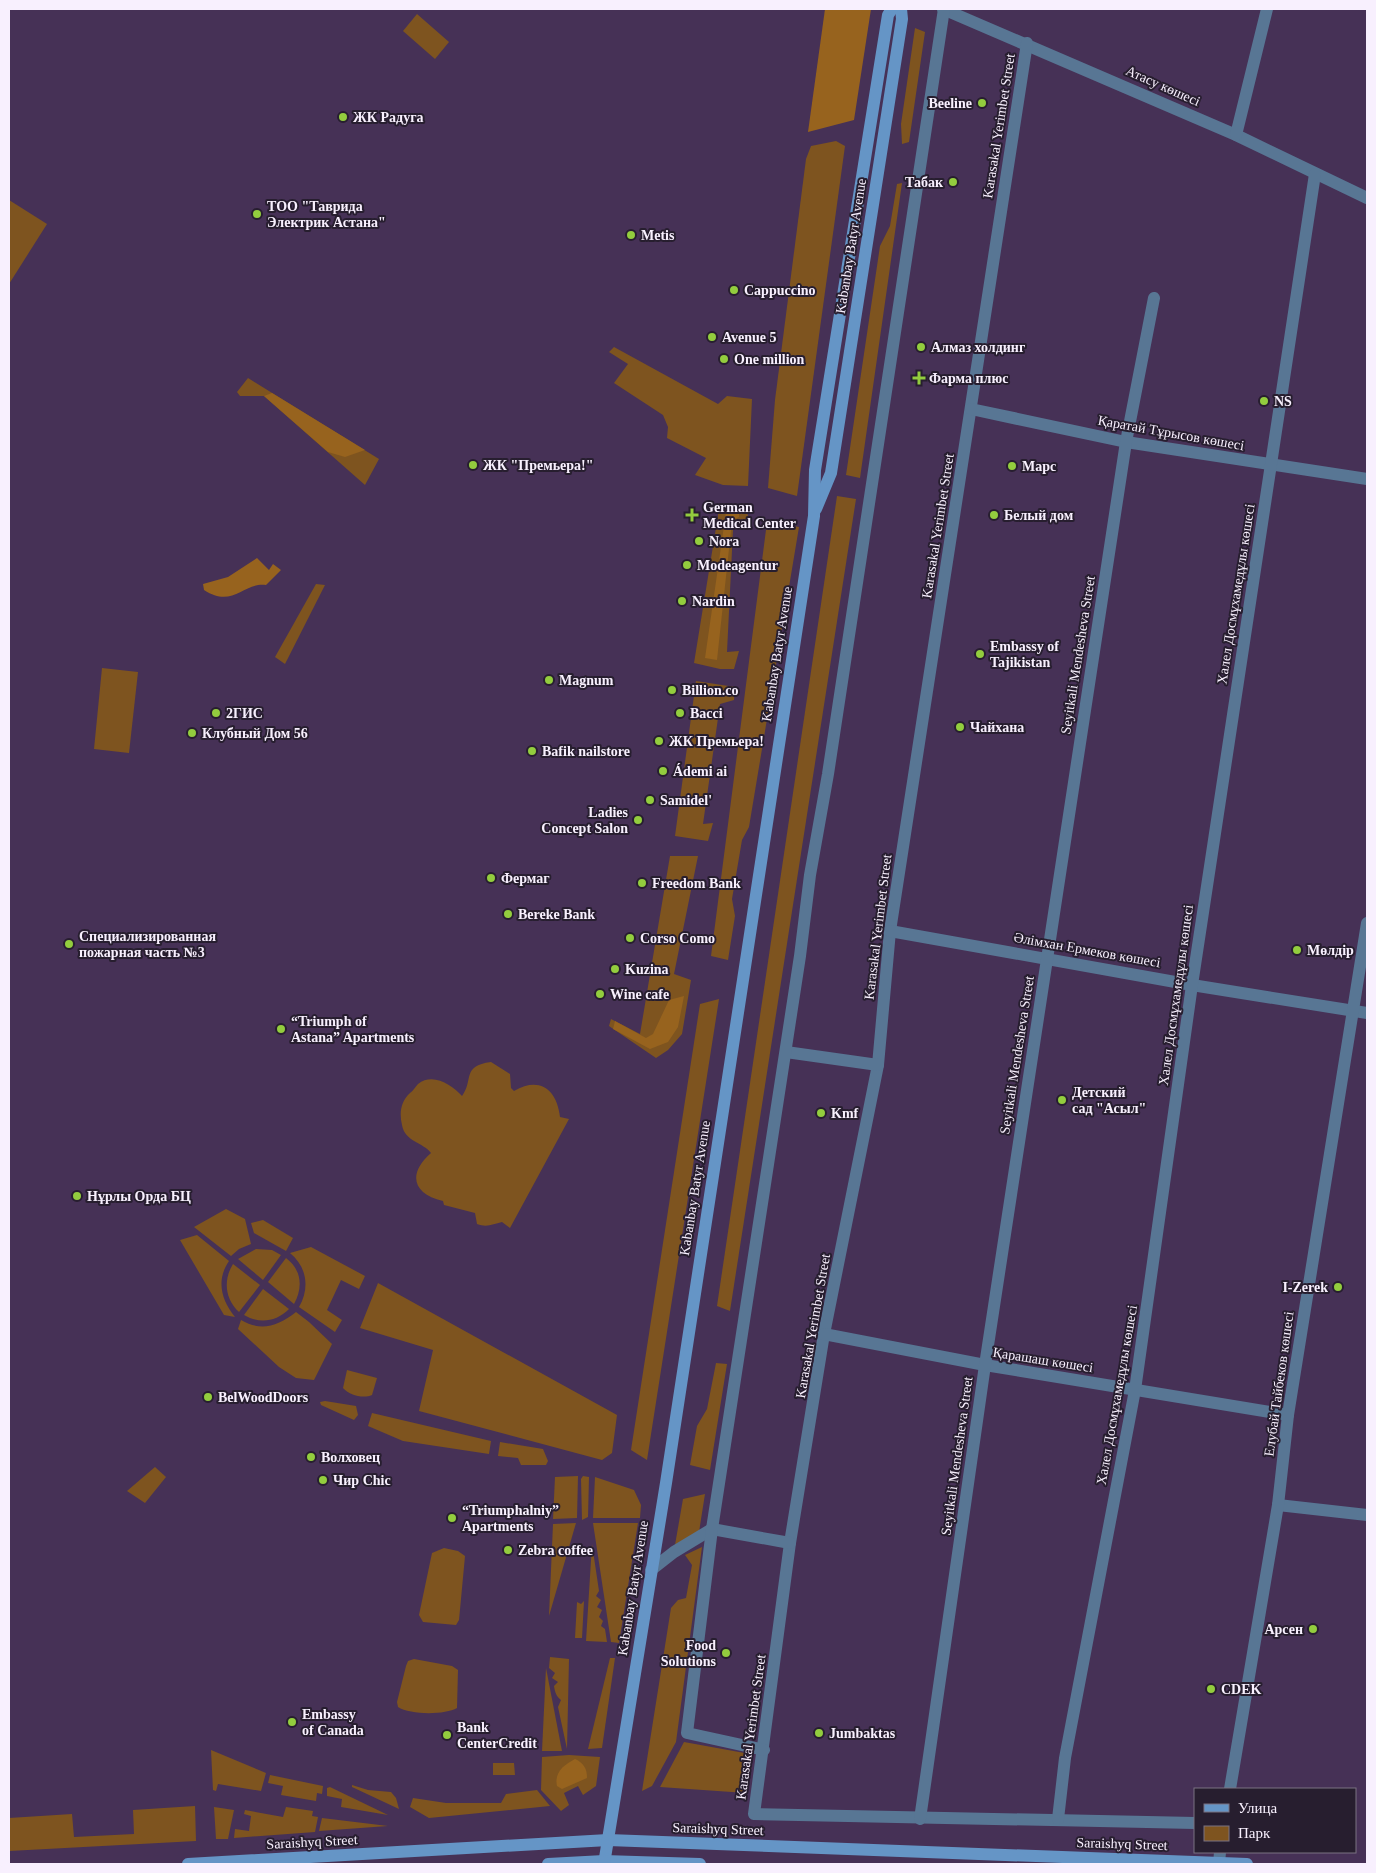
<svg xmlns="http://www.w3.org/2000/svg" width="1376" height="1873" font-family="Georgia,serif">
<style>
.green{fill:#7e541f}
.forest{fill:#97631e}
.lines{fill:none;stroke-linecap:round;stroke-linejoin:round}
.street{stroke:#587694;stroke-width:12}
.secondary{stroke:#6595c6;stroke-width:12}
.poi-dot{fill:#93cd3e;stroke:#271e2f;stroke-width:2}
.labels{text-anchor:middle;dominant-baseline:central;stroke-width:4;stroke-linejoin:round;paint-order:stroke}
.street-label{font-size:14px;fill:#f8f0fe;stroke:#271e2f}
.poi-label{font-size:14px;font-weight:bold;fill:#f8f0fe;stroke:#271e2f;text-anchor:start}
</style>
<rect width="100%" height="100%" fill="#463156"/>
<g class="green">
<path d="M417 14 449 42 435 59 403 31Z"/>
<path d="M915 28 925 32 909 142 902 144 901 124Z"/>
<path d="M836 141 845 146 797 496 768 488 775 400 806 159 811 146Z"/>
<path d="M902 183 860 478 846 475 880 246 890 226 897 184Z"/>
<path d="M9 200 47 224 9 284Z"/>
<path d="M614 347 718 404 727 396 752 399 748 486 723 485 695 475 706 458 667 438 668 427 663 415 614 383 628 364 609 352Z"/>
<path d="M248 378 379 459 365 485 264 396H240L237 392Z"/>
<path d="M837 496 856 499 730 1311 717 1306Z"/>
<path d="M720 503 746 509 749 519 733 530 727 652 739 651 734 669H720L694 663Z"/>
<path d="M767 522 799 527 749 827 742 840 732 899 735 916 728 960 711 956Z"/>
<path d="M316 584 325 585 285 664 275 657Z"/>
<path d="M102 668 138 672 129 753 94 749Z"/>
<path d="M696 681 735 687 734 700 720 704 703 824 713 823 708 841 675 836Z"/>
<path d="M670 856H698L674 974 691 980 682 1034 668 1050 656 1058 609 1026 611 1019 640 1034Z"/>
<path d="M719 999 647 1460 631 1450 700 1004Z"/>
<path d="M491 1062 510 1074 511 1088 514 1091C540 1076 557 1090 560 1117L569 1119 510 1228 502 1222C493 1224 487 1228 477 1224L475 1213 444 1205 443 1201C413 1194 407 1174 431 1153 423 1142 405 1142 402 1125 399 1113 401 1101 410 1093 413 1091 415 1087 418 1084 433 1072 452 1085 462 1096 474 1080 461 1066 491 1062Z"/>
<path d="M226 1209 245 1219 251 1244 239 1249 231 1256 194 1227Z"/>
<path d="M263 1220 293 1238 286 1251 254 1233 251 1223Z"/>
<path d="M197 1235 229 1261C216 1280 221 1300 235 1317L224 1315 180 1240Z"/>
<path d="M311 1247 365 1276 359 1289 341 1280 327 1310 342 1320 335 1332 299 1307C310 1288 307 1267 290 1253Z"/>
<path d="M256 1249 272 1250 281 1255 263 1280 238 1259Z"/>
<path d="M286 1258C302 1270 303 1288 294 1304L268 1282Z"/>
<path d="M233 1264 260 1285 239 1312C225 1299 223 1280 233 1264Z"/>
<path d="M378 1283 617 1415 612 1453 602 1460 419 1411 433 1350 360 1328Z"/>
<path d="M263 1289 289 1309C276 1322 259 1324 244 1315Z"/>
<path d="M296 1312 309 1322 332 1344 314 1380 296 1378 279 1367 238 1329 241 1320C261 1332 278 1326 296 1312Z"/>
<path d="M716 1363 727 1364 710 1470 690 1465 697 1426 707 1409Z"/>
<path d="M347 1370 377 1378 372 1395C363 1399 349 1395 343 1388Z"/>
<path d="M325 1401 356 1406 358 1415 354 1420 321 1405 320 1402Z"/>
<path d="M372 1413 491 1441 489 1454 403 1441 368 1426Z"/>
<path d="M500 1442 543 1449 548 1461 546 1465H521L518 1458 498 1456Z"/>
<path d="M155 1467 166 1477 145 1503 127 1491Z"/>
<path d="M578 1476 577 1518 553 1519 555 1477Z"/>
<path d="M583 1476 589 1477 588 1517 582 1520 581 1479Z"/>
<path d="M595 1477 634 1490 641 1505 640 1518H593Z"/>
<path d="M705 1494 699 1532 675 1545 683 1499Z"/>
<path d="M576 1523 549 1616 553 1524Z"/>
<path d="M593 1523H638L619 1643 611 1642Z"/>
<path d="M592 1544 599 1591 596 1596 601 1600 597 1607 602 1610 599 1617 603 1621 601 1626 605 1629 607 1642 586 1641Z"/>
<path d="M702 1547 676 1742 652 1786 642 1791 671 1608 678 1600 686 1598 692 1565 685 1555Z"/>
<path d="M444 1548 458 1551 465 1556 459 1620 456 1625 423 1622 419 1615 432 1553Z"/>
<path d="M584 1601 582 1638H575L577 1602 581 1604Z"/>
<path d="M550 1657 569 1659 567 1749 558 1707 561 1700C556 1696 555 1692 554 1686L558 1682 552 1678 555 1673 549 1668Z"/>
<path d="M610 1658H615L602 1748 588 1749Z"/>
<path d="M414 1659 452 1666 458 1670 457 1708C445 1715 410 1715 398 1707L397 1702 406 1666 408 1661Z"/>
<path d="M546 1668 562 1751H542Z"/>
<path d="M684 1742 750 1754 752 1764 746 1793 660 1787Z"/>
<path d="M211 1750 266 1773 261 1791 218 1784 216 1791 213 1790Z"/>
<path d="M569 1755 600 1757 596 1786 583 1795 578 1786 564 1793 569 1805 561 1811 541 1790 542 1757Z"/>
<path d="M493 1763H514L515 1775H493Z"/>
<path d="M270 1775 323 1786 322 1794 317 1793 316 1801 281 1795 283 1786 268 1783Z"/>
<path d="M352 1785 368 1790 391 1792 396 1798 399 1809 352 1787Z"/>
<path d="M330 1787 388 1815 341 1807 342 1799 327 1796V1788Z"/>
<path d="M537 1790 550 1806 429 1818 410 1807 413 1798 446 1803H501L506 1794Z"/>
<path d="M195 1806 196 1841 9 1851V1818L72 1814 74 1837 134 1834 133 1810Z"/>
<path d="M214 1807 234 1810 228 1839H216Z"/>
<path d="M286 1807 313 1811 312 1816 318 1817 315 1832 234 1838 235 1829 249 1831 251 1816 244 1814 245 1810 283 1817Z"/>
<path d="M322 1818 388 1826 319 1831Z"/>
</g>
<g class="forest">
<path d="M825 9H871L854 120 808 132Z"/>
<path d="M272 393 365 450 345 457 328 452 264 396Z"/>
<path d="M739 510V517L732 521 717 660 705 658 726 512Z"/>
<path d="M257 558 269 570 273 564 281 570 266 585C243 582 233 609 204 590L203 584 228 577Z"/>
<path d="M684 996 678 1027 668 1042 650 1049 613 1029 615 1021 646 1038 653 1034 669 1000Z"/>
<path d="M575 1759C584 1763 587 1769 587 1778L562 1789 557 1786C554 1772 564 1765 575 1759Z"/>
</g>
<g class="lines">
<g class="street">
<path d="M943 9 1236 135 1367 198"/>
<path d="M1027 43 890 931 878 1065 824 1334 790 1543 754 1814 1195 1823"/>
<path d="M1236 135 1267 9"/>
<path d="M971 409 1126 442 1367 479"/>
<path d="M890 931 1192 985 1367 1013"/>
<path d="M786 1052 878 1065"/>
<path d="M824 1334 985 1365 1288 1415"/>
<path d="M1278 1505 1367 1515"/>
<path d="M651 1570 674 1552 712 1529 790 1543"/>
<path d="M764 1750 687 1733 712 1529 800 956 810 875 828 774 944 9"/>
<path d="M1230 1789 1278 1505 1288 1415 1367 923"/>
<path d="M920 1819 985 1365 1126 442 1154 298"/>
<path d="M1058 1819 1065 1758 1135 1390 1192 985 1315 174"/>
<path d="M1219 1864 1220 1852"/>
</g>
<g class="secondary">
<path d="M816 509 831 473 902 19 901 9"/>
<path d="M188 1864 608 1840 1247 1864"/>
<path d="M548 1864 604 1861 700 1864"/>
<path d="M604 1864 666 1483 814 516 815 470 888 15 892 9"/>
</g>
</g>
<g class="poi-dot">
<circle cx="982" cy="103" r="5"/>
<circle cx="343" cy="117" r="5"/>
<circle cx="953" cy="182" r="5"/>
<circle cx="257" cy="214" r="5"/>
<circle cx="631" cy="235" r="5"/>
<circle cx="734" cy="290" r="5"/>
<circle cx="712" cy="337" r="5"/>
<circle cx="921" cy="347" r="5"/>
<circle cx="724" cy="359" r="5"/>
<path d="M916.5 370.5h5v5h5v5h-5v5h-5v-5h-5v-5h5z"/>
<circle cx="1264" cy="401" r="5"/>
<circle cx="473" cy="465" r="5"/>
<circle cx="1012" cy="466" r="5"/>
<path d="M689.5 507.5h5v5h5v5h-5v5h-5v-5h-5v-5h5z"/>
<circle cx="994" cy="515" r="5"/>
<circle cx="699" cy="541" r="5"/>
<circle cx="687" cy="565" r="5"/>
<circle cx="682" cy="601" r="5"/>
<circle cx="980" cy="654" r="5"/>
<circle cx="549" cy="680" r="5"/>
<circle cx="672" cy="690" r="5"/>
<circle cx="216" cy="713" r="5"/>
<circle cx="680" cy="713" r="5"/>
<circle cx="960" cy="727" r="5"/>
<circle cx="192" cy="733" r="5"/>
<circle cx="659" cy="741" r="5"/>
<circle cx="532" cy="751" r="5"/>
<circle cx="663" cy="771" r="5"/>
<circle cx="650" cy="800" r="5"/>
<circle cx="638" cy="820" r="5"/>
<circle cx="491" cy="878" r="5"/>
<circle cx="642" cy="883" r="5"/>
<circle cx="508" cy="914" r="5"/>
<circle cx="630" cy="938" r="5"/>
<circle cx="69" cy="944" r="5"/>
<circle cx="1297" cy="950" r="5"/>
<circle cx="615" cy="969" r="5"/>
<circle cx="600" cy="994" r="5"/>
<circle cx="281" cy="1029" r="5"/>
<circle cx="1062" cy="1100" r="5"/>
<circle cx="821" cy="1113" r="5"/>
<circle cx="77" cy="1196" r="5"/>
<circle cx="1338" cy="1287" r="5"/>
<circle cx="208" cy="1397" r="5"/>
<circle cx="311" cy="1457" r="5"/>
<circle cx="323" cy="1480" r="5"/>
<circle cx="452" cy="1518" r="5"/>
<circle cx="508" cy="1550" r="5"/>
<circle cx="1313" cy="1629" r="5"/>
<circle cx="726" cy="1653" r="5"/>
<circle cx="1211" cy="1689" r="5"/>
<circle cx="292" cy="1722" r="5"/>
<circle cx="819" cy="1733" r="5"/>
<circle cx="447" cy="1735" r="5"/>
</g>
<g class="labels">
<g class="street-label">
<text transform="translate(1163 86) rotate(24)">Атасу көшесі</text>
<text transform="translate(999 126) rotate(-81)">Karasakal Yerimbet Street</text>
<text transform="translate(851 246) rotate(-81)">Kabanbay Batyr Avenue</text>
<text transform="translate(1171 433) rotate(10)">Қаратай Тұрысов көшесі</text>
<text transform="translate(938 526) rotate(-81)">Karasakal Yerimbet Street</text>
<text transform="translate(1236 594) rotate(-81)">Халел Досмұхамедұлы көшесі</text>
<text transform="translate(777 654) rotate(-81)">Kabanbay Batyr Avenue</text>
<text transform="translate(1078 655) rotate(-81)">Seyitkali Mendesheva Street</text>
<text transform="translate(878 927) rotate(-83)">Karasakal Yerimbet Street</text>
<text transform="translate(1087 950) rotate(10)">Әлімхан Ермеков көшесі</text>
<text transform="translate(1176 995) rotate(-82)">Халел Досмұхамедұлы көшесі</text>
<text transform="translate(1017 1055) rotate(-81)">Seyitkali Mendesheva Street</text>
<text transform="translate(695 1188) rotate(-81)">Kabanbay Batyr Avenue</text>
<text transform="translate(813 1326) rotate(-80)">Karasakal Yerimbet Street</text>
<text transform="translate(1043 1360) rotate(9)">Қарашаш көшесі</text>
<text transform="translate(1279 1384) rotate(-82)">Елубай Тайбеков көшесі</text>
<text transform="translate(1117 1395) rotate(-80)">Халел Досмұхамедұлы көшесі</text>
<text transform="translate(957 1456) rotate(-82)">Seyitkali Mendesheva Street</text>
<text transform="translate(633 1588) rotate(-81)">Kabanbay Batyr Avenue</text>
<text transform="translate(751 1727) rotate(-82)">Karasakal Yerimbet Street</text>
<text transform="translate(718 1829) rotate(2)">Saraishyq Street</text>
<text transform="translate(312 1842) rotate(-3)">Saraishyq Street</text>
<text transform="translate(1122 1844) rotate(2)">Saraishyq Street</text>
</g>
<g class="poi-label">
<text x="972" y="103" text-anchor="end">Beeline</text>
<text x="353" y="117">ЖК Радуга</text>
<text x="943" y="182" text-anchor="end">Табак</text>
<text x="267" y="206">ТОО "Таврида<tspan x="267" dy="16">Электрик Астана"</tspan></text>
<text x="641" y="235">Metis</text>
<text x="744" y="290">Cappuccino</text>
<text x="722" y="337">Avenue 5</text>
<text x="931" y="347">Алмаз холдинг</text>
<text x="734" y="359">One million</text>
<text x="929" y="378">Фарма плюс</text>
<text x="1274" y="401">NS</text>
<text x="483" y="465">ЖК "Премьера!"</text>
<text x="1022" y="466">Марс</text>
<text x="703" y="507">German<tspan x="703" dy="16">Medical Center</tspan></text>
<text x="1004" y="515">Белый дом</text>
<text x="709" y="541">Nora</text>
<text x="697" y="565">Modeagentur</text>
<text x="692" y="601">Nardin</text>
<text x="990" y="646">Embassy of<tspan x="990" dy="16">Tajikistan</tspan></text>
<text x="559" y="680">Magnum</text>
<text x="682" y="690">Billion.co</text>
<text x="226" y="713">2ГИС</text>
<text x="690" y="713">Bacci</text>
<text x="970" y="727">Чайхана</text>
<text x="202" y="733">Клубный Дом 56</text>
<text x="669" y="741">ЖК Премьера!</text>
<text x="542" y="751">Bafik nailstore</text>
<text x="673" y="771">Ádemi ai</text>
<text x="660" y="800">Samidel'</text>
<text x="628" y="812" text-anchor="end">Ladies<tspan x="628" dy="16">Concept Salon</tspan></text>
<text x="501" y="878">Фермаг</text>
<text x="652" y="883">Freedom Bank</text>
<text x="518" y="914">Bereke Bank</text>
<text x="79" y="936">Специализированная<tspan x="79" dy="16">пожарная часть №3</tspan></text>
<text x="640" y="938">Corso Como</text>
<text x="1307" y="950">Мөлдір</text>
<text x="625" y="969">Kuzina</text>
<text x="610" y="994">Wine cafe</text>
<text x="291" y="1021">“Triumph of<tspan x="291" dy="16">Astana” Apartments</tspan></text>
<text x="1072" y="1092">Детский<tspan x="1072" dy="16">сад "Асыл"</tspan></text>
<text x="831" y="1113">Kmf</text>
<text x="87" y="1196">Нұрлы Орда БЦ</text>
<text x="1328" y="1287" text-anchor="end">I-Zerek</text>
<text x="218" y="1397">BelWoodDoors</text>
<text x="321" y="1457">Волховец</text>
<text x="333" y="1480">Чир Chic</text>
<text x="462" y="1510">“Triumphalniy”<tspan x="462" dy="16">Apartments</tspan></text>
<text x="518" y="1550">Zebra coffee</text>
<text x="1303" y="1629" text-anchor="end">Арсен</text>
<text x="716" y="1645" text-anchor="end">Food<tspan x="716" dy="16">Solutions</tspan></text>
<text x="1221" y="1689">CDEK</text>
<text x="302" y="1714">Embassy<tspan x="302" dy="16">of Canada</tspan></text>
<text x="457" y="1727">Bank<tspan x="457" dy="16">CenterCredit</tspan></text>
<text x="829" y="1733">Jumbaktas</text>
</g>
</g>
<rect width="1376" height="1873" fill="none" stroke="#f8f0fe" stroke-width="20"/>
<rect x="1194" y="1788" width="162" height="65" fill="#271e2f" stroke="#7b7282"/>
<rect x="1204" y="1804" width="25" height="8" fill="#6595c6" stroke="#7b7282"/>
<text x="1238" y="1813" font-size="15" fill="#f8f0fe">Улица</text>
<rect x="1204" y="1826" width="25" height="15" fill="#7e541f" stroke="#7b7282"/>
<text x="1238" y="1838" font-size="15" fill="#f8f0fe">Парк</text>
</svg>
